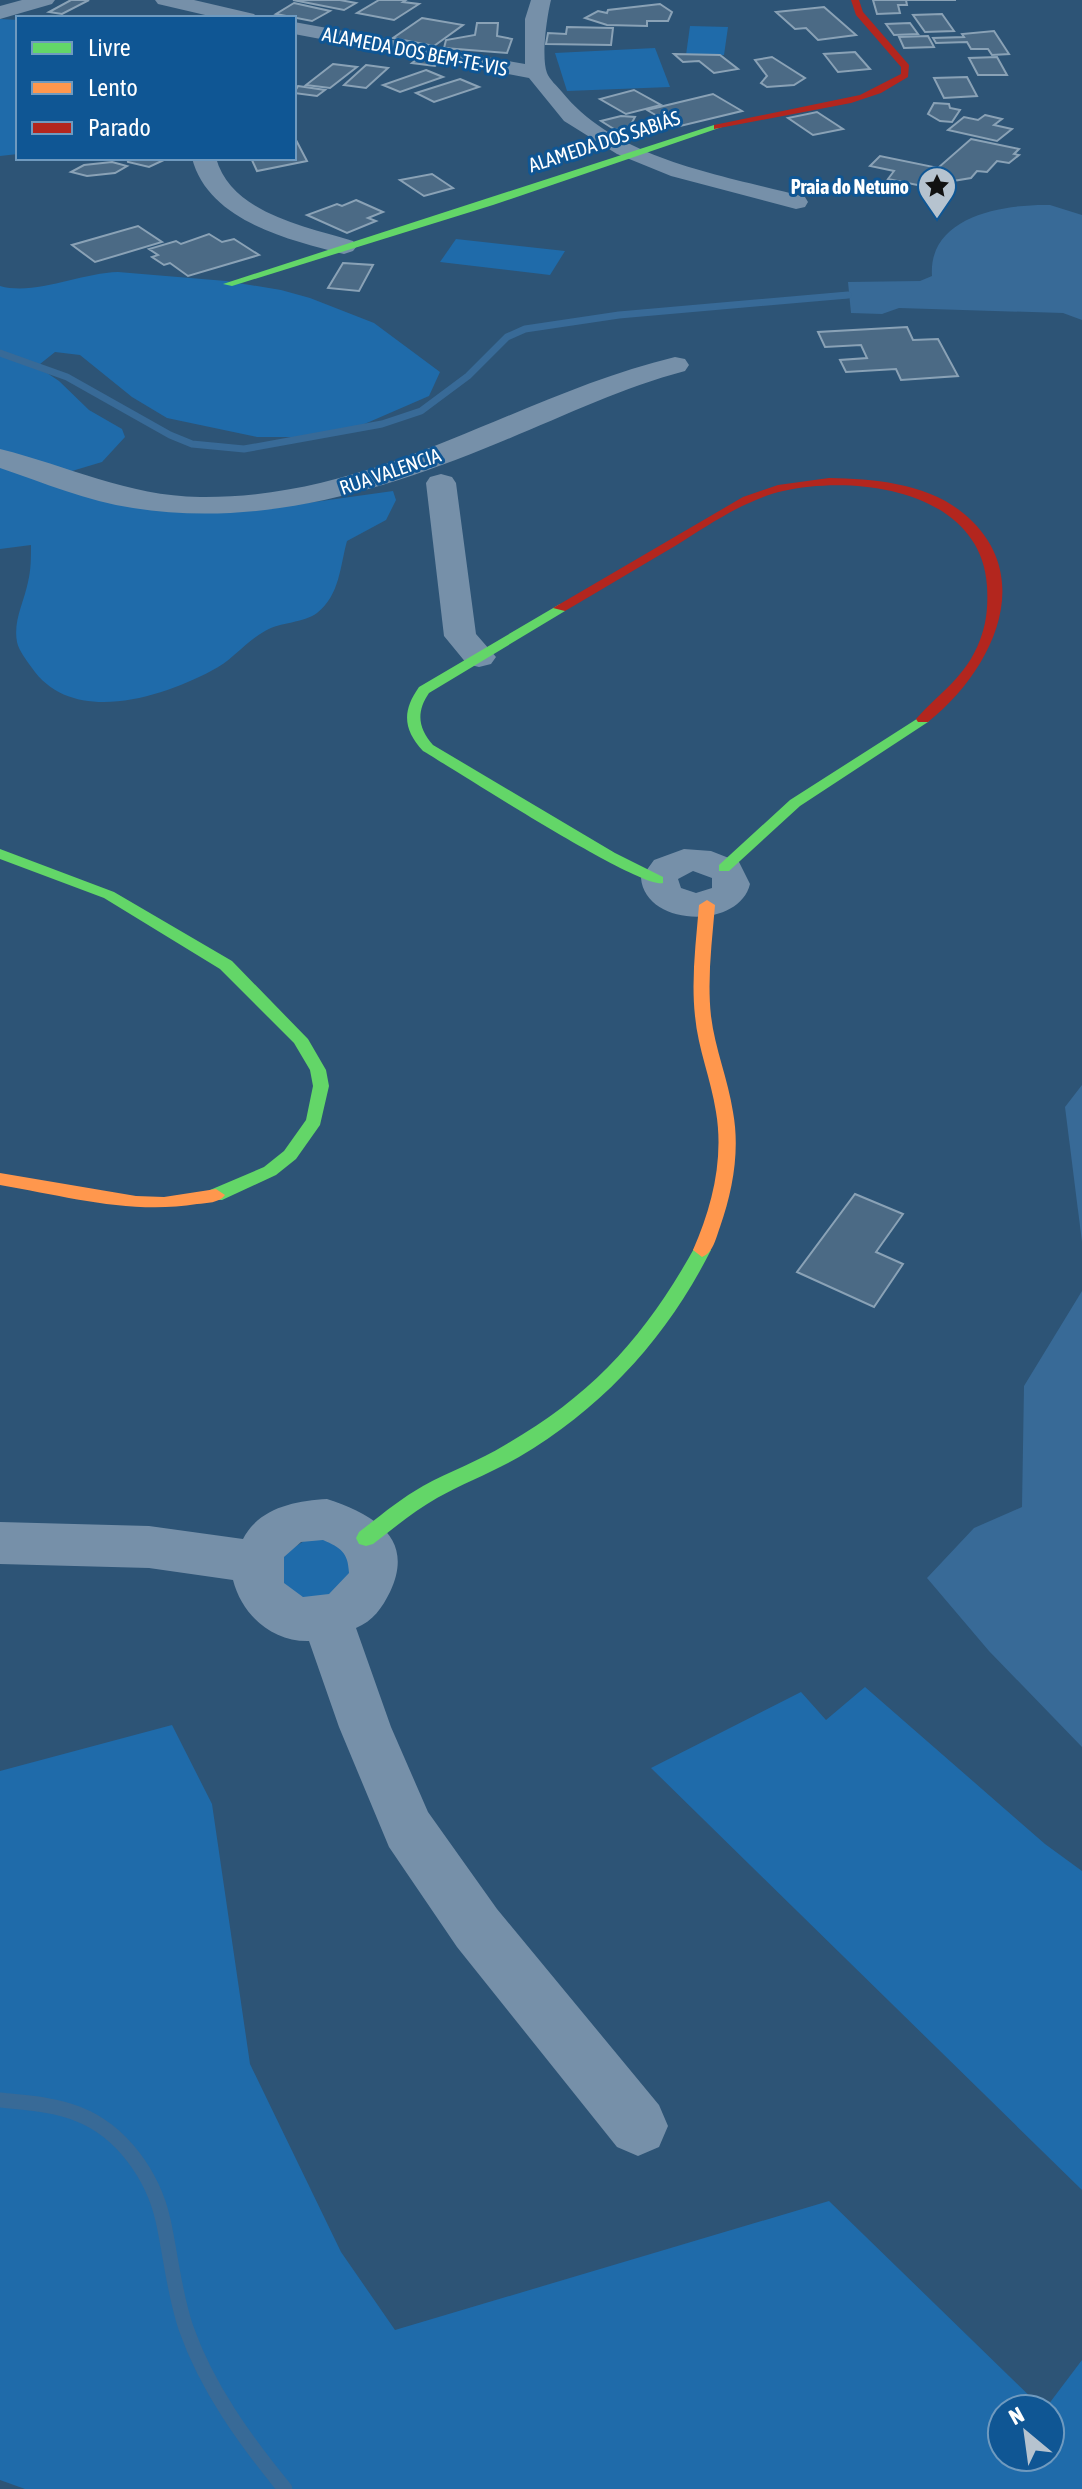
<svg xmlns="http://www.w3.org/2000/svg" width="1082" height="2489" font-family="'Asap Condensed',sans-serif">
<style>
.green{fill:#1f6baa}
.water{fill:#386a97}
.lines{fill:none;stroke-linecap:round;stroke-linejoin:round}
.stream-far2{stroke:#386a97;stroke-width:6}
.stream-far1{stroke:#386a97;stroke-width:7}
.stream{stroke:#386a97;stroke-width:15}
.building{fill:#4b6a85;stroke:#8aa2b6;stroke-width:2}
.street{fill:#7690a9;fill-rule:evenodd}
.fast{fill:#63d668;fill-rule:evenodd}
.slow{fill:#ff974d;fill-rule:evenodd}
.jam{fill:#b3261e;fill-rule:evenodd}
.labels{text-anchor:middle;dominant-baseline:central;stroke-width:6;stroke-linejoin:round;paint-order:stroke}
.far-street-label{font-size:20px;fill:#fff;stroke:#0f5694}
.far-poi-label{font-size:20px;font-weight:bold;fill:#fff;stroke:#0f5694;text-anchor:end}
</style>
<rect width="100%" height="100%" fill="#2d5476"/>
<g class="green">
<path d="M0 19 18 20V154L0 156Z"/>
<path d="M690 26 728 27 724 55H686Z"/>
<path d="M655 48 670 87 567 91 555 53Z"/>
<path d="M456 239 565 251 550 275 440 262Z"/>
<path d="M118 272 226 281 281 290 310 298 374 323 440 372 429 396 346 432 306 437H257L167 418 132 397 80 355 55 352 40 364 41 369 59 381 89 410 122 429 125 437 102 462 62 474 0 453V286C35 296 80 273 118 272Z"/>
<path d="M0 466 185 513 264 509 393 491 396 500 386 520 347 541C340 566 340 595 317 613 304 623 280 622 265 631 245 642 232 661 211 671 160 698 72 726 32 668 27 661 19 651 17 642 13 621 24 602 28 582 31 570 31 558 31 545L0 549Z"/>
<path d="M323 1537 347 1549 353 1572 336 1593 308 1600C280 1585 277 1585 285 1553L309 1538Z"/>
<path d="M865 1687 1045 1844 1082 1871V2190L651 1768 801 1692 826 1720Z"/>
<path d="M172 1725 212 1804 250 2064 341 2252 395 2330 829 2201 1043 2409H1002V2457H1050V2409H1045L1082 2360V2489H25L0 2480V1771Z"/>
</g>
<g class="water">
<path d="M1050 205 1082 215V320L1063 313 899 308 882 314 851 313 848 282 920 281 932 276C928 216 1003 204 1050 205Z"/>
<path d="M1082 1085V1242L1065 1107Z"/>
<path d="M1082 1291V1747L989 1651 927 1578 974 1528 1022 1507 1024 1386Z"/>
</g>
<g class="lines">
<path class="stream-far2" d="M838 296 848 295"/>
<path class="stream-far1" d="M0 353 67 377 170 435 192 444 244 449 382 424 421 411 468 376 507 337 525 329 619 315 848 295"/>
<path class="stream" d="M0 2100C26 2103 54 2104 78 2114 122 2131 153 2176 163 2220 171 2256 174 2293 186 2328 207 2388 245 2440 285 2489"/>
</g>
<g class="building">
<path d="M71 0H89L62 14 49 12Z"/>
<path d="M293 0H340L356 3 344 10Z"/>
<path d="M379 0H406L403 2 419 4 394 20 357 13Z"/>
<path d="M873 0H956H906L907 5H898L900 13 877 14Z"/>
<path d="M294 3 330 11 312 21 276 14Z"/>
<path d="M660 4 672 12 668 21H647V26L607 25 585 18 598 11 607 13 608 10Z"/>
<path d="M824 7 856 35 818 40 806 28 795 29 776 12Z"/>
<path d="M942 14 954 31 925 32 913 15Z"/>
<path d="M422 18 463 25 434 46 393 38Z"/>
<path d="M477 23H498L497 36 512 39 507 53 444 48 446 40 475 35Z"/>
<path d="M910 23 918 34 894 35 886 24Z"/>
<path d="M567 27 613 28 611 45 546 44 548 33 566 34Z"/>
<path d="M994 31 1009 54 992 55 988 49H971L967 42 936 43 933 38 964 37 962 34Z"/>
<path d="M928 36 934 47 904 48 899 37Z"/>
<path d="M855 52 870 69 838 72 824 54Z"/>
<path d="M674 54 720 55 738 69 714 73 699 61 683 62Z"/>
<path d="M420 57 442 60 435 66 412 63Z"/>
<path d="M772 57 805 78 794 85 767 87 761 83 767 76 755 60Z"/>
<path d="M997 57 1007 75H978L969 58Z"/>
<path d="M333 64 357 67 330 88 306 85Z"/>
<path d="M366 65 388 68 366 88 344 85Z"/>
<path d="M426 70 443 77 400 92 383 85Z"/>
<path d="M967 77 977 96 944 98 934 78Z"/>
<path d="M460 79 479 87 434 102 416 93Z"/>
<path d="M298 86 325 90 317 96 294 93Z"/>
<path d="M634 90 661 105 626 114 600 99Z"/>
<path d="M713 94 742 111 676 127 647 110Z"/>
<path d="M934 103 949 104 950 108 960 110 952 122 940 121 928 114Z"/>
<path d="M817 112 843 129 813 135 788 118Z"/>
<path d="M985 115 1002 119 994 125 1012 129 997 141 948 130 964 117 978 120Z"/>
<path d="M621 116 635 117 628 130 614 129 601 121Z"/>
<path d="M971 139 1019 149 1014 154 1019 155 1009 163 997 161 987 172 977 171 971 178 935 184 932 188 888 179 894 171 870 166 880 156 938 168Z"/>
<path d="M296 140 307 161 257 171 251 158H294Z"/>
<path d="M127 158H166V159L149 167 128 162Z"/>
<path d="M112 162 127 166 115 173 87 176 71 172 84 165Z"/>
<path d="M432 174 453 188 424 196 400 180Z"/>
<path d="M356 200 383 212 368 218 376 221 347 233 307 215 337 204 342 206Z"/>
<path d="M138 226 162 242 95 262 72 245Z"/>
<path d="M209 234 222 242 234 239 259 255 188 276 170 263 164 265 152 257 158 255 149 249 176 241 181 244Z"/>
<path d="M343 263 373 265 359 291 328 288Z"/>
<path d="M907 327 913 340 938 339 958 376 901 380 896 369 846 372 840 360 867 358 861 345 825 347 818 332Z"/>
<path d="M855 1194 903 1214 876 1252 903 1264 874 1307 797 1272Z"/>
</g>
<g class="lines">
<g class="street">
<path d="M22 0H55L52 4 0 19V6Z"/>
<path d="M155 0H194L254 14 258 18H218L158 4Z"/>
<path d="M531 0H551C547 16 541 57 547 73 549 79 558 87 562 92 618 161 724 175 805 197L808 202 805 207 796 209 671 176 617 154 564 121 529 78 294 34V22L525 64V19Z"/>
<path d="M192 158H216C231 213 305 226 353 241L357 246 353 251 344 254C289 240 208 221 192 158Z"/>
<path d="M675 357 685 359 689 365 685 371C620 388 560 418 498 443 382 491 260 528 133 508 87 501 44 483 0 468V449C69 466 127 496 200 497 378 499 511 397 675 357Z"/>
<path d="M441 474 452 477 456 483 476 634 496 657 491 664 479 667 467 664 444 636 426 483 430 477Z"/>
<path d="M684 849 711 851 739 862 750 884C739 930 645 927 641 878L654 860ZM693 871 712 878V888L696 893 681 888 678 879Z"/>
<path d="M327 1499C372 1514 416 1537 390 1592 382 1608 373 1621 356 1628L391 1727 428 1812 497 1909 659 2105 668 2126 659 2147 638 2156 617 2147 457 1947 389 1847 339 1727 309 1641C272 1642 242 1615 233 1580L149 1568 0 1564V1522L149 1526 243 1539C259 1508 294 1501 327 1499ZM323 1540C341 1548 348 1552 349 1573L329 1594 303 1597 284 1583V1557L301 1542Z"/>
</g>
<g class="fast">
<path d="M714 125 722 127 493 205 232 286 223 284Z"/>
<path d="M560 604 565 605V611L429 693C416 712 418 728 433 745L615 853 663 877V883C639 889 457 771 423 751 403 729 402 711 419 687Z"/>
<path d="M923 715 930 719 928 722 800 806 729 871H719V865L790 800Z"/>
<path d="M0 849 114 892 232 961 308 1039 326 1070 329 1086 320 1125 296 1159 276 1175 222 1200H210L207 1195 210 1190 264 1167 284 1151 306 1120 313 1086 310 1070 294 1043 220 969 104 898 0 859Z"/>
<path d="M702 1243 711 1250C667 1337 604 1407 519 1457 493 1472 464 1483 437 1498 414 1511 394 1528 373 1544L366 1546 359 1544 356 1538 359 1532C380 1516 400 1499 423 1486 450 1471 479 1461 505 1445 594 1394 647 1334 696 1245Z"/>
</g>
<g class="slow">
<path d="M707 900 715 905C712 942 707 979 711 1016 715 1049 728 1079 733 1112 740 1150 733 1190 720 1227 716 1238 713 1253 702 1257L693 1250C712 1207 724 1159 716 1112 711 1079 698 1049 695 1016 691 979 696 942 699 905Z"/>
<path d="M0 1173 136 1196 164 1197 216 1189 225 1195C219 1203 207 1203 197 1204 131 1215 65 1196 0 1185Z"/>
</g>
<g class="jam">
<path d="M851 0H859L863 12 909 65 908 77 881 93 851 103 714 129V125L860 95 901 74V67L856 15Z"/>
<path d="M829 478C874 479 927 483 963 513 1040 576 991 672 928 722H918L916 719C941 691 966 677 980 640 987 622 988 605 987 586 981 491 858 474 783 491 744 500 709 525 675 546 638 568 602 589 565 611L553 608 743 497 778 485Z"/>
</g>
</g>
<defs>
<g id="sight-pin" transform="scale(2)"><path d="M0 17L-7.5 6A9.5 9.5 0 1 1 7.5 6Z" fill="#b6c3cf" stroke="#0f5694"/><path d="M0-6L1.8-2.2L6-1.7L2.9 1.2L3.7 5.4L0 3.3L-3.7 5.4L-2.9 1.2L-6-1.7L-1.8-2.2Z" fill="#111"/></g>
</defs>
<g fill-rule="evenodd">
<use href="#sight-pin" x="937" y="186"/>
</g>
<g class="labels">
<g class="far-street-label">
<text transform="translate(415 51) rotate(11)">ALAMEDA DOS BEM-TE-VIS</text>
<text transform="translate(604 141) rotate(-18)">ALAMEDA DOS SABIÁS</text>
<text transform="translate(390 471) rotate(-19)">RUA VALENCIA</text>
</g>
<g class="far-poi-label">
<text x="909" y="186">Praia do Netuno</text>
</g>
</g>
<rect x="16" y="16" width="280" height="144" fill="#0f5694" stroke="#6f9abf" stroke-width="2"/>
<rect x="32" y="42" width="40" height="12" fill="#63d668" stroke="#6f9abf" stroke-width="2"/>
<text x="88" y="56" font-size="24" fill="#ffffff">Livre</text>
<rect x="32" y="82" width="40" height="12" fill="#ff974d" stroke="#6f9abf" stroke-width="2"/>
<text x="88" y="96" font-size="24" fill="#ffffff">Lento</text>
<rect x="32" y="122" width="40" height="12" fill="#b3261e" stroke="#6f9abf" stroke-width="2"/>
<text x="88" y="136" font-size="24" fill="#ffffff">Parado</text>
<g transform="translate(1026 2433) rotate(331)"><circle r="38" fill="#0f5694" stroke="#6f9abf" stroke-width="2"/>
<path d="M0-6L14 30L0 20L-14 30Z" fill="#b6c3cf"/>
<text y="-12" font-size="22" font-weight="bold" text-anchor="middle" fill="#ffffff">N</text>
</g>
</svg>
